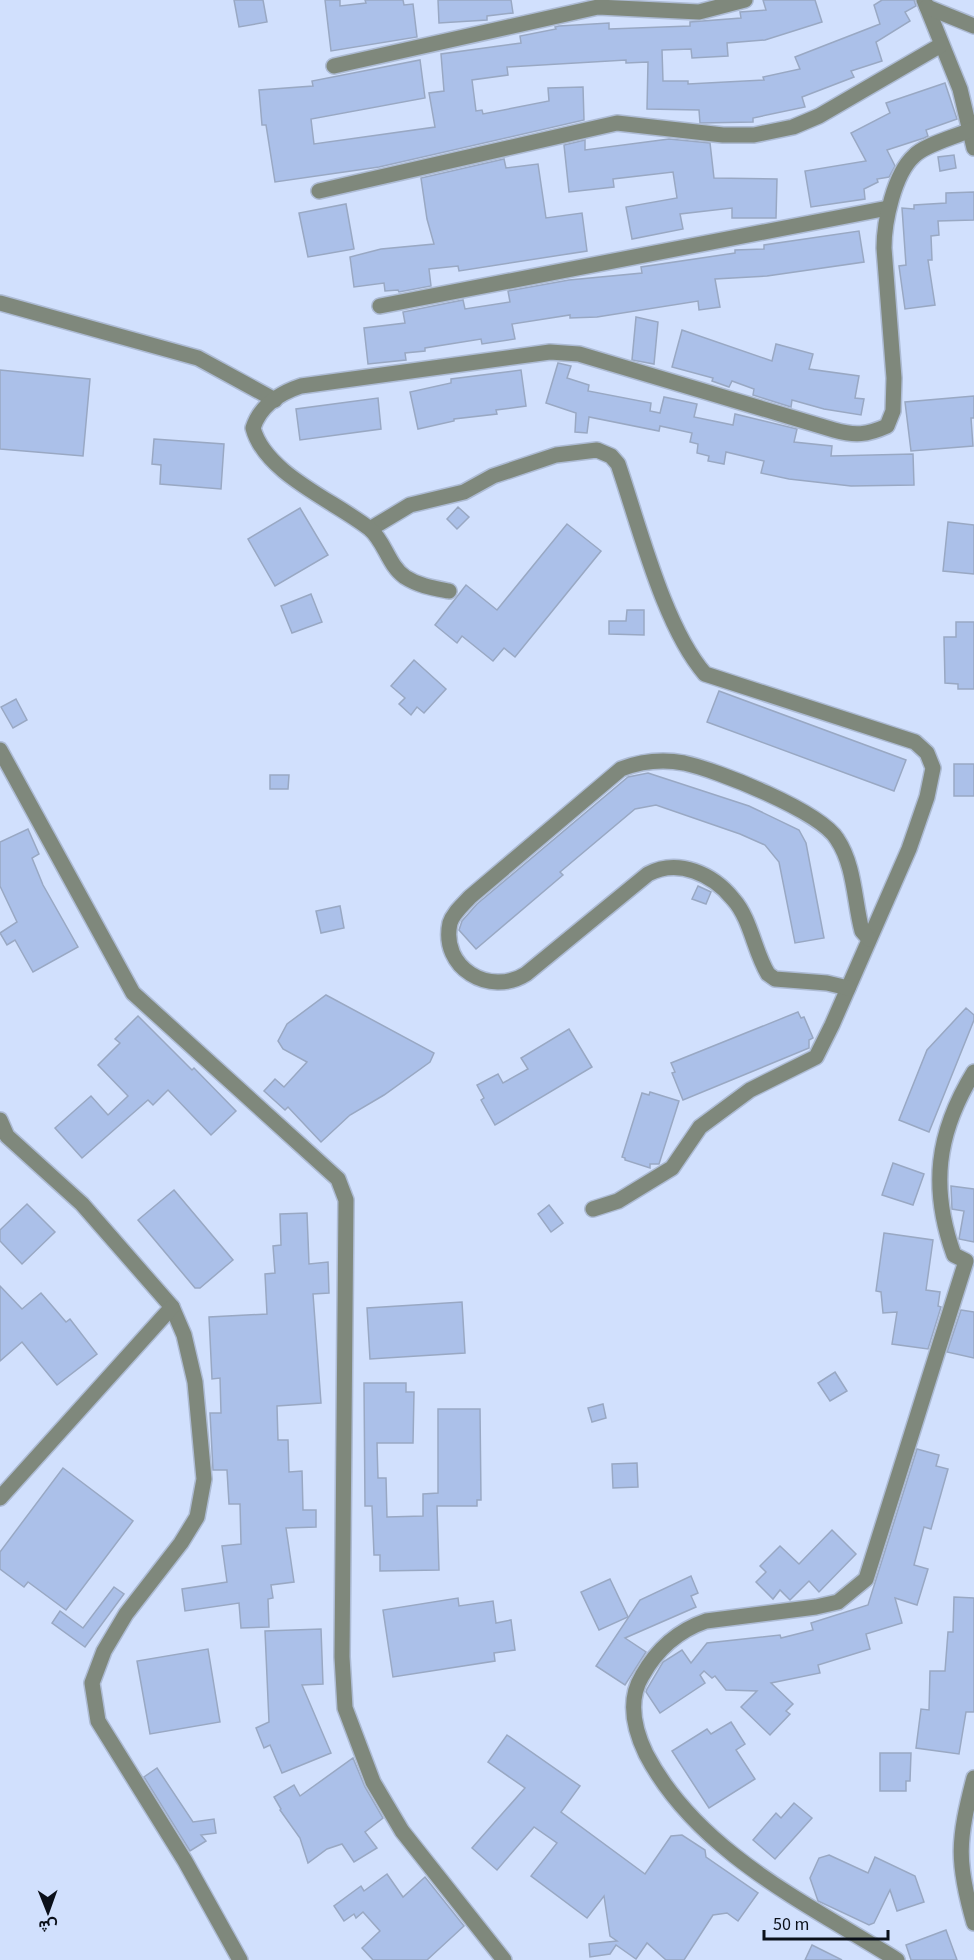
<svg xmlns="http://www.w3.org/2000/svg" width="974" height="1960" font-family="'Source Sans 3',Vazirmatn,sans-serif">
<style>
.building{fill:#abc0e9;stroke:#99a8c3;stroke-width:1.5}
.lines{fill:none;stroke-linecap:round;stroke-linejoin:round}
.minor-casing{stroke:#adbbd4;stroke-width:18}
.minor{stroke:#7f887c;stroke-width:15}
</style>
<rect width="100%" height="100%" fill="#d1e0fd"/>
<g class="building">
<path d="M234 0H263L267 22 239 27Z"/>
<path d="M325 0H340V6L366 3 365 0H403L404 5 413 4 417 37 331 51Z"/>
<path d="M438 0H511L513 13 487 16V20L439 23Z"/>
<path d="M763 0H815L822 22 765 40 727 43 728 56 692 58 691 49 662 50 663 81H688V84L764 80 763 77 800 69 795 57 880 24 874 5 882 0H914L916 6 905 12 910 21 876 42 882 61 851 71 854 77 802 97 805 107 753 118V122L700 123 699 110 647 109 648 62 626 63V60L507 67 508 75 472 80 476 111 482 110 483 114 549 101 548 88 583 87 584 120 379 167 275 182 266 125H262L259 90 313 86 312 81 420 60 425 98 311 119 314 144 435 127 429 93 444 91 441 54 521 43 520 36 556 29 555 27 559 26 609 23V29L690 26V22L741 18 740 12 766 10Z"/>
<path d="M945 83 957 119 926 130 928 136 924 138 887 150 895 166 889 177 877 179 878 182 864 189 865 199 811 207 805 171 866 161 851 133 890 113 886 103Z"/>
<path d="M669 139 710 143 714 178 777 179 776 218H732V208L680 214 683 229 632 239 626 207 677 198 673 172 613 179 614 187 569 192 564 145 585 140V150Z"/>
<path d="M954 155 956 168 940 171 938 157Z"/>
<path d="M504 159 506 168 538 164 546 218 582 213 587 251 459 271 458 266 429 269 431 286 399 292 398 290 385 291 384 283 354 287 350 257 381 249 434 244 427 219 421 178Z"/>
<path d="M974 192V220L938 221 939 235 931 236 932 260H928L935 305 905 309 899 266 906 265 902 208 914 209V205L946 203V193Z"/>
<path d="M346 204 354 249 308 257 299 213Z"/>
<path d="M859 231 864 262 767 276 715 279 720 307 699 310 698 301 597 317 570 318V315L512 324 515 339 482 344 481 339 425 348V351L405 353 406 360 368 364 364 328 405 323 403 312 463 300 465 309 510 302 508 291 569 280 642 273 641 267 735 253V250L764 249V245Z"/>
<path d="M636 317 658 322 654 364 632 360Z"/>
<path d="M682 330 772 361 776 344 813 354 809 369 859 376 855 398 864 399 861 415 824 409 792 400 791 407 753 395 754 389 732 381 729 387 712 381 713 378 672 367Z"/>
<path d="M558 363 571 366 567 378 589 385 588 391 651 403 650 411 660 413 664 397 697 404 694 417 733 425 735 414 797 429 794 442 832 446 831 456 913 454 914 485 851 486 789 479 761 473 764 461 726 452 724 464 708 461 709 456 697 453 698 444 690 442 692 433 660 426 659 431 589 417 587 433 575 432 576 413 546 403Z"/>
<path d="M0 370 90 379 83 456 0 449Z"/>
<path d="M521 370 526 406 496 410 497 414 454 419V421L418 429 410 392 451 383V379Z"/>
<path d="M974 396V418H971L973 446 911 451 905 402Z"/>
<path d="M378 398 381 429 300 440 296 409Z"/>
<path d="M154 439 224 444 221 489 160 484 161 465 152 464Z"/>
<path d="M458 507 469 517 457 529 447 519Z"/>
<path d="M300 508 328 555 275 586 248 539Z"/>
<path d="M948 522 974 525V574L943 571Z"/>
<path d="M567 524 601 551 515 657 504 648 493 661 462 636 457 643 435 625 466 585 497 610Z"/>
<path d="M311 594 322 622 292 633 281 606Z"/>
<path d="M627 610H644V635L609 634V621H626Z"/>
<path d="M956 622H974V689H958V684L945 683 944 637H956Z"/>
<path d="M414 660 446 689 424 713 417 707 411 715 399 704 405 698 391 686Z"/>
<path d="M719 691 906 760 894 791 707 722Z"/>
<path d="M16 699 27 720 13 728 1 707Z"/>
<rect x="954" y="764" width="20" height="32"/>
<path d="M648 773 749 806 799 830 806 843 824 938 795 943 779 862 765 845 740 834 656 805 635 809 560 872 563 875 476 949 459 930 462 921 477 904 628 777Z"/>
<path d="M270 775H289L288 789H270Z"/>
<path d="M28 829 39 854 32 858 43 885 78 947 33 972 15 940 7 945 0 933 17 922 0 886V842Z"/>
<path d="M698 886 711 892 706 904 692 899Z"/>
<path d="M340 906 344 928 321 933 316 911Z"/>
<path d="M326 995 434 1053 430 1062 384 1095 350 1115 321 1142 288 1107 285 1110 264 1091 275 1079 284 1087 307 1062 283 1049 278 1041 287 1024Z"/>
<path d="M966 1008 974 1015V1020L929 1132 899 1120 927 1050Z"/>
<path d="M798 1012 801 1018 804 1017 813 1038 809 1040V1048L683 1100 672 1073 675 1072 671 1063Z"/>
<path d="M138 1016 192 1070 194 1068 236 1111 211 1135 168 1090 153 1105 148 1100 82 1158 55 1128 91 1096 108 1115 128 1096 98 1065 120 1043 115 1039Z"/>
<path d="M569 1029 592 1067 495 1125 481 1100 484 1098 477 1085 498 1074 503 1083 528 1069 521 1058Z"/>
<path d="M650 1092 679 1101 659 1164H650V1168L625 1160V1158L622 1157 642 1093 649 1095Z"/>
<path d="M893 1163 924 1174 913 1205 882 1195Z"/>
<path d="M951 1186 974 1189V1242L959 1239 964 1211 952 1209Z"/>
<path d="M174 1190 233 1260 200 1288H195L138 1220Z"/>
<path d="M27 1204 55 1232 22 1264 0 1241V1230Z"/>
<path d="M549 1205 563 1223 551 1232 538 1214Z"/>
<path d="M307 1213 309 1264 328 1262 329 1293 313 1294 321 1403 277 1406 278 1440H288L289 1472 302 1471 303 1510H316V1527L286 1528 294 1582 271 1585 273 1598 268 1599 269 1627 241 1628 239 1603 185 1611 182 1589 227 1582 222 1546 241 1544 240 1504H229L227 1470H213L210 1413H221L220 1378 212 1379 209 1317 267 1314 265 1274 275 1273 273 1246 281 1245 280 1214Z"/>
<path d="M884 1233 933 1240 926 1290 940 1292 938 1306 941 1307 928 1349 892 1344 897 1312 883 1313 881 1292 876 1291Z"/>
<path d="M0 1286 22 1309 41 1293 66 1322 70 1319 97 1354 57 1385 22 1342 0 1361Z"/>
<path d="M462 1302 465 1353 370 1359 367 1308Z"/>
<path d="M961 1310 974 1312V1358L947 1352Z"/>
<path d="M835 1372 847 1391 830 1401 818 1383Z"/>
<path d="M364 1383H406V1392H414L413 1443H377L378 1478H386L387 1517 423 1516V1494L438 1493V1409H480L481 1500H477V1506H437L439 1570 380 1571V1555H374L372 1506H365Z"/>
<path d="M603 1404 606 1418 592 1422 588 1408Z"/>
<path d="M917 1449 939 1455 936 1466 948 1469 931 1529 924 1527 914 1565 928 1569 917 1605 895 1598 902 1623 866 1634 870 1649 818 1665 820 1673 771 1683 793 1704 786 1711 790 1714 770 1735 741 1707 757 1691 726 1690 715 1676 712 1678 704 1671 700 1675 705 1683 660 1713 646 1692 647 1689 663 1662 682 1650 691 1663 707 1643 780 1635 781 1638 813 1630 811 1623 868 1605Z"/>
<path d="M637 1463 638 1487 613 1488 612 1464Z"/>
<path d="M63 1468 133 1521 66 1610 28 1582 24 1587 0 1569V1552Z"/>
<path d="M832 1530 856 1554 819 1592 809 1581 790 1600 780 1590 773 1599 756 1582 766 1572 760 1566 780 1546 799 1564Z"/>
<path d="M691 1576 698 1593 691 1596 696 1607 625 1638 646 1652 625 1685 596 1666 640 1600Z"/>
<path d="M610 1579 628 1617 599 1630 581 1592Z"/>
<path d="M114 1587 124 1594 85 1647 52 1623 60 1611 83 1628Z"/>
<path d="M954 1597 974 1598V1712H966L959 1754 916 1748 921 1709 929 1710 930 1671H945L948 1632H953Z"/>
<path d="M458 1598 459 1606 493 1601 496 1623 511 1620 515 1650 494 1653 495 1661 393 1677 383 1610Z"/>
<path d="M321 1629 323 1684 302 1685 331 1753 282 1773 270 1745 264 1748 256 1728 269 1722 265 1631Z"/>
<path d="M208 1649 220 1722 150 1734 137 1661Z"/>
<path d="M731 1722 745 1744 736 1750 755 1779 709 1808 672 1751 707 1729 711 1734Z"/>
<path d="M507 1735 580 1786 561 1812 645 1874 671 1836 682 1835 705 1850 706 1857 758 1893 738 1921 727 1913 713 1915 684 1960H666L647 1943 636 1959 616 1945 610 1954 590 1957 589 1944 617 1941 610 1936 604 1896 587 1918 531 1876 557 1843 534 1827 497 1870 472 1848 525 1788 488 1762Z"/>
<path d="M880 1753H911L910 1781H906V1791H880Z"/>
<path d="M353 1758 365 1787 383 1818 365 1832 377 1848 354 1862 342 1844 327 1849 308 1863 300 1838 280 1810 281 1809 274 1797 294 1785 300 1796Z"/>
<path d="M157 1768 193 1822 214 1819 216 1833 201 1835 206 1841 190 1851 144 1777Z"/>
<path d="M794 1803 812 1818 775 1859 753 1840 776 1813 781 1818Z"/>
<path d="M829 1855 868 1873 875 1857 915 1876 924 1902 897 1911 890 1890 874 1923 869 1925 818 1901 810 1878 819 1858Z"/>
<path d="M387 1874 403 1897 425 1877 464 1926 427 1960H373L362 1948 380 1931 363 1912 356 1918 354 1914 344 1921 334 1906 361 1886 364 1891Z"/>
<path d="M946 1930 957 1960H911L906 1945Z"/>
<path d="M812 1945 842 1960H805Z"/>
</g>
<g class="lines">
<g class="minor-casing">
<g id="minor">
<path d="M924 0 960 89 974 148"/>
<path d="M927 7 974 26"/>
<path d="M334 66 598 7 699 12 745 0"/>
<path d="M319 191 617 123 723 135H754L793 127 819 116 941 45"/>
<path d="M0 303 198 358 275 400"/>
<path d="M380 306 888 208"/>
<path d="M370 529 410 505 464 492 493 476 556 455 597 450 611 456 618 464C639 525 664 627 705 674L915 742 927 753 933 768 927 797 909 849 832 1025 816 1057 750 1090 700 1127 672 1168 618 1201 593 1209"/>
<path d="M449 591C433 588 419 586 405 577 388 565 385 542 370 529 335 501 265 474 253 428 260 406 280 393 301 386L550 352 579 354 834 430C855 436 867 435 887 426L893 411 894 378 884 248C884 222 894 174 914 156 924 145 955 137 970 130"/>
<path d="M0 750 133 993 338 1179 346 1200 342 1657 345 1708 373 1782 402 1831 504 1960"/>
<path d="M848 988 827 983 775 979 768 974C754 951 751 919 733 899 713 874 678 858 648 874L526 974C490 997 440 968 450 923 453 913 463 905 470 897L621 769C642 761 662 759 684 763 717 770 820 811 837 839 855 866 854 901 862 931L869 939"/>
<path d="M0 1120 7 1136 82 1204 172 1307 184 1335 195 1382 204 1479 197 1517 181 1543 126 1614 104 1651 92 1683 98 1721 185 1861 240 1960"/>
<path d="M0 1498 172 1307"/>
<path d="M974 1778C958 1840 956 1861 974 1923"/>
<path d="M897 1960C808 1904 697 1852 646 1754 634 1729 627 1701 642 1676 657 1649 677 1631 706 1621L816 1607 838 1602 866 1579 966 1261 954 1255C930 1188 936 1134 974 1072"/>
</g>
</g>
<use href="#minor" class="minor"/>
</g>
<g transform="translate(48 1912) rotate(179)" stroke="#d1e0fd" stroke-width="4.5" paint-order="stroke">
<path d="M0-4.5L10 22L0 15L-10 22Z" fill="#0b101a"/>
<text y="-9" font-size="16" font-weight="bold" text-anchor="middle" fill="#0b101a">ش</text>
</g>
<path d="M764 1930v9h124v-9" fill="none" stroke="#0b101a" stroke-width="3"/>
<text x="773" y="1930" font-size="18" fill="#0b101a" stroke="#d1e0fd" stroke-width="4.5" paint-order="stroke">50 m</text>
</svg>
